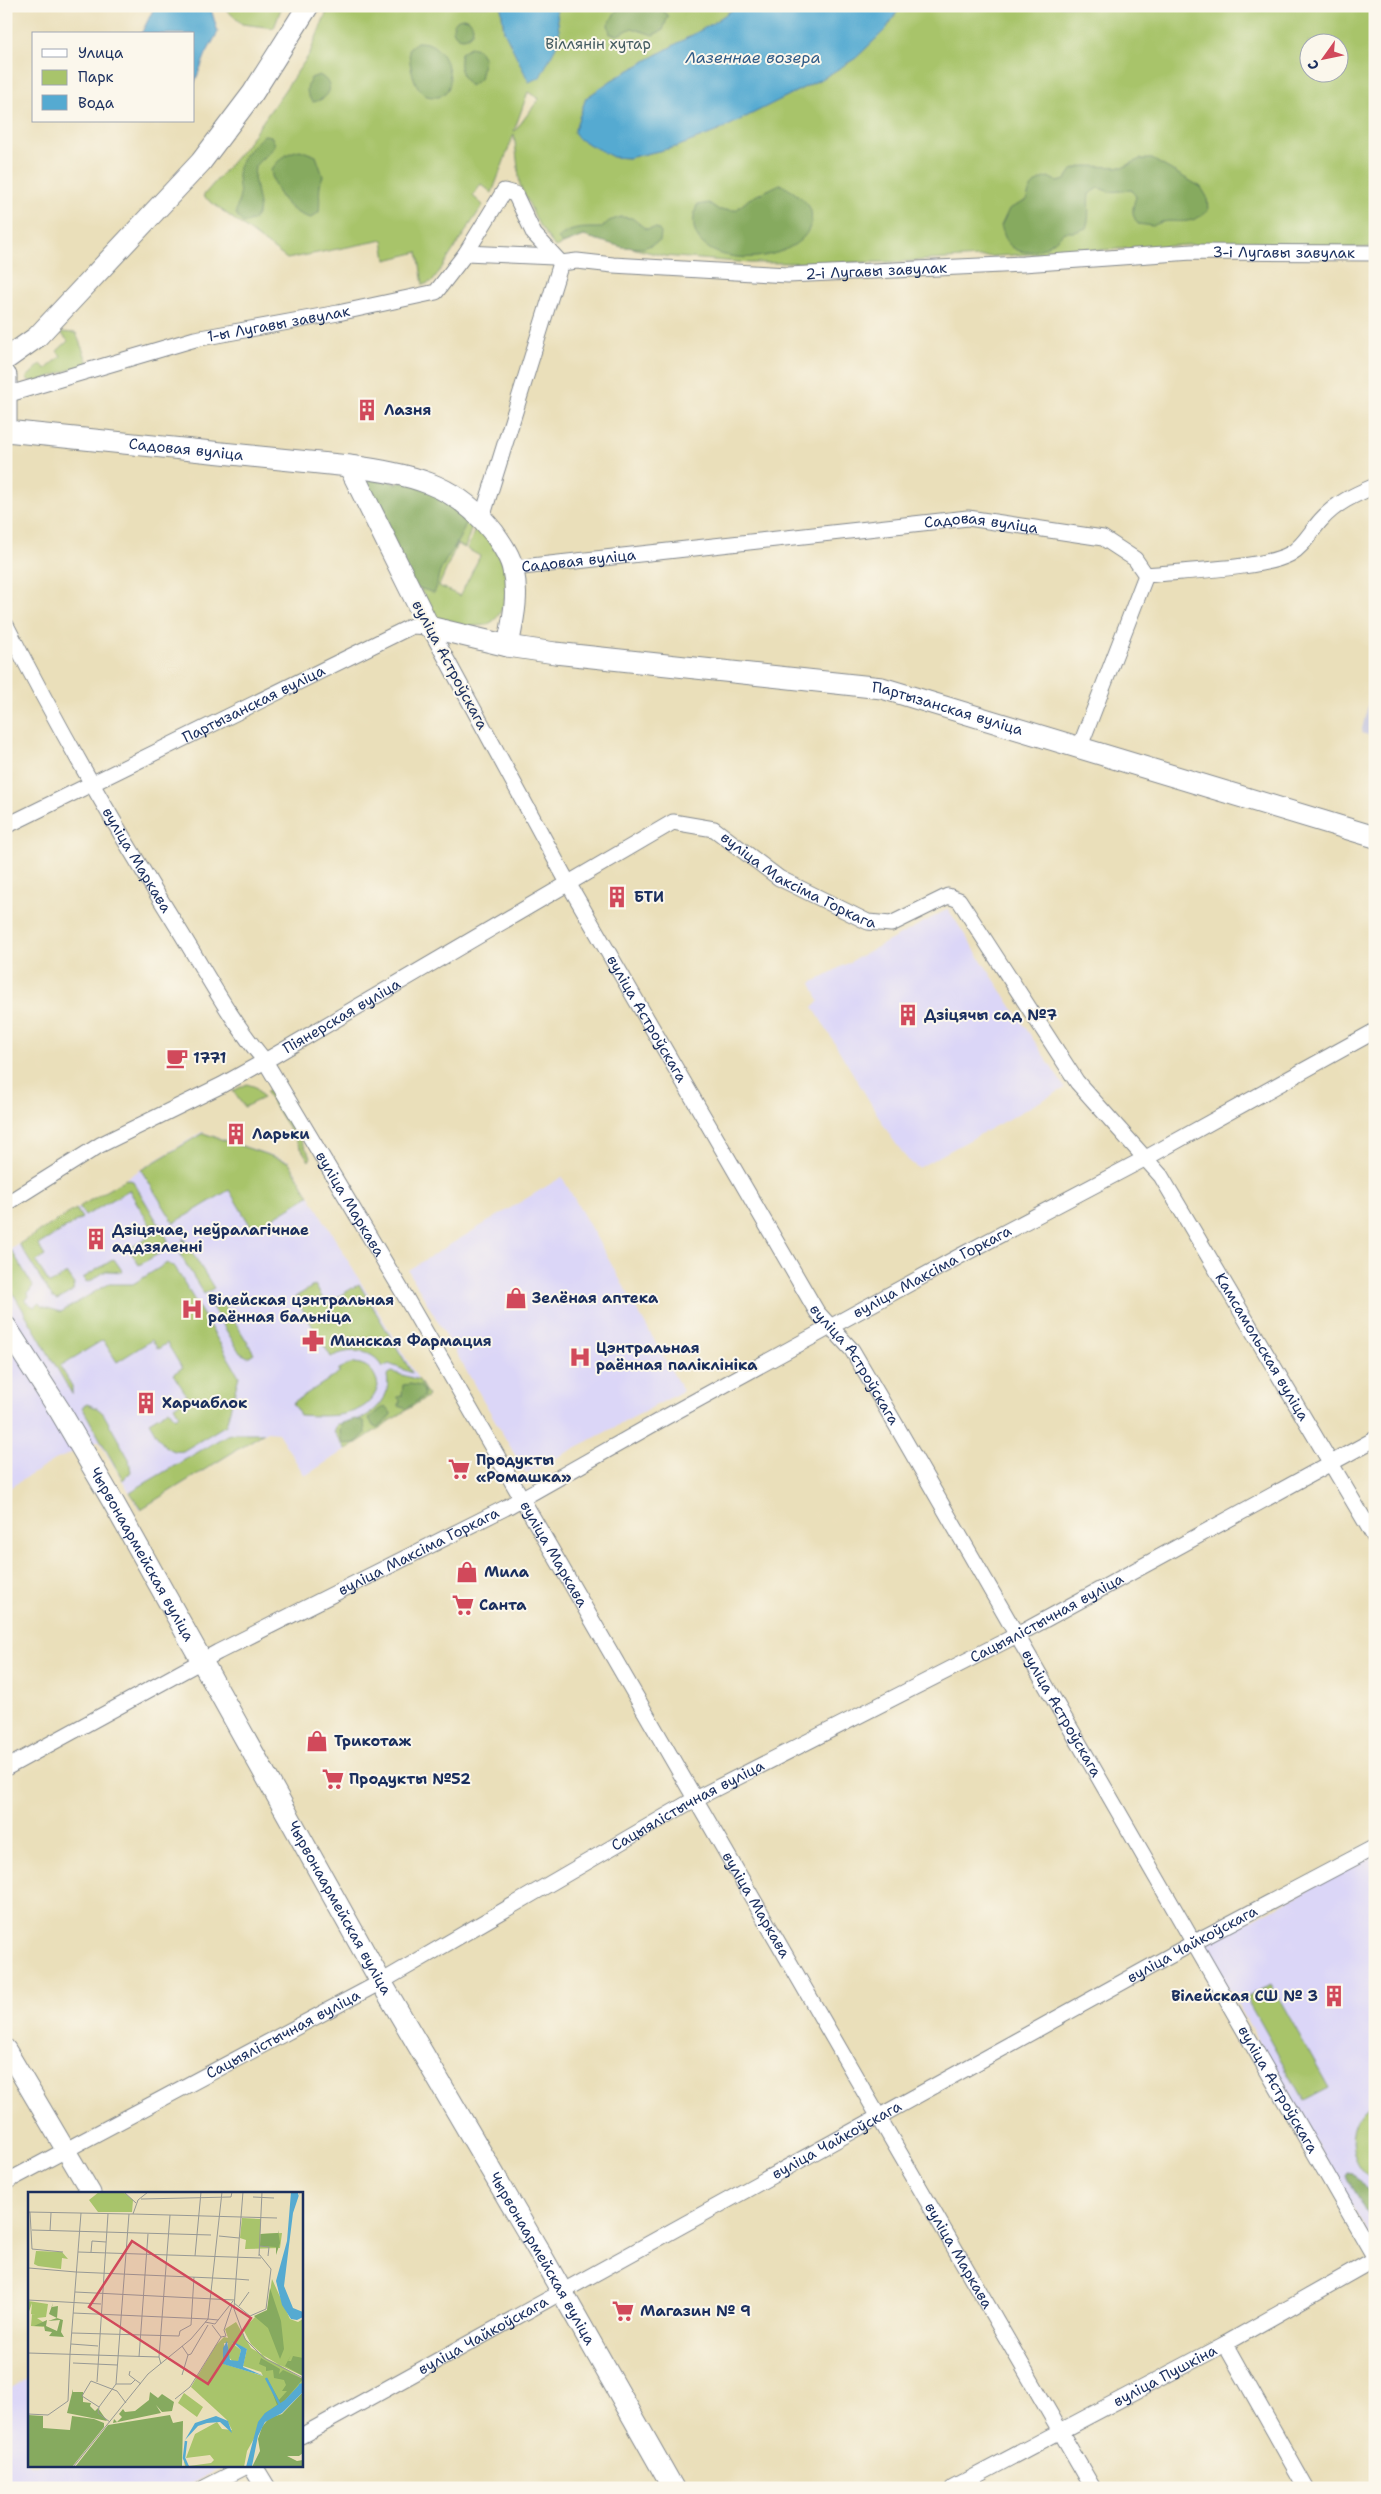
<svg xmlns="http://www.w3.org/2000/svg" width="1381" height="2494" font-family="'Shantell Sans',sans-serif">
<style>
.built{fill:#dbd6f7}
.industrial{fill:#c1c2dd}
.green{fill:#a8c46b;stroke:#627a64;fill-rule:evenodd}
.forest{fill:#86aa5f;stroke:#506c5e}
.water{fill:#55aad1;stroke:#386c98}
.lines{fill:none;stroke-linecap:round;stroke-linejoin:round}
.minor-casing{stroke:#82878c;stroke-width:17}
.tertiary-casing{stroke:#82878c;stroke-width:21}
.secondary-casing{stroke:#82878c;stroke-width:23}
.minor{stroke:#fff;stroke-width:15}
.tertiary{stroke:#fff;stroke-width:19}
.secondary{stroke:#fff;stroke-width:21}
.labels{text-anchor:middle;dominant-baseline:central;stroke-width:4;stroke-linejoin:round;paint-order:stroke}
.park-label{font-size:15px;fill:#455c62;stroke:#fbf7ec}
.street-label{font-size:15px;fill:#1b2f5e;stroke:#fbf7ec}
.poi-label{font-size:15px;font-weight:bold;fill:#1b2f5e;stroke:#fbf7ec;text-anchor:start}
.water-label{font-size:16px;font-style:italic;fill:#2f5a86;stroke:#fbf7ec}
.inset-river{fill:none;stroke:#55aad1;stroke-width:2.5}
.inset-road{fill:none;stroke:#979995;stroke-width:1}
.view{fill:#d1495b;fill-opacity:0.15;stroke:#d1495b;stroke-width:2.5}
.inset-edge{fill:none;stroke:#1b2f5e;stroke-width:2.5}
</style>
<rect width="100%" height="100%" fill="#fbf7ec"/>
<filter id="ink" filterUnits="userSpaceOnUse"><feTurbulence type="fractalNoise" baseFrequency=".02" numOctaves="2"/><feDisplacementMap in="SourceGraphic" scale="10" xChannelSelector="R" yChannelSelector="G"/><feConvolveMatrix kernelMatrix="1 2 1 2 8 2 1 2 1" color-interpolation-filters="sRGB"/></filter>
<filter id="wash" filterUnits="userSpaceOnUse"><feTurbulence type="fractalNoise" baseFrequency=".0096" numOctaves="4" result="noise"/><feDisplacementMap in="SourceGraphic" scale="20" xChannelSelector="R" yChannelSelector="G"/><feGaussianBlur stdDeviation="1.12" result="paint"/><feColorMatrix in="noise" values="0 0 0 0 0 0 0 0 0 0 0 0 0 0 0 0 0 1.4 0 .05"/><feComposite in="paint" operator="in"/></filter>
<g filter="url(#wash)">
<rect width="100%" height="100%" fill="#eadfba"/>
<g class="built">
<path d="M948 909 1065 1088 918 1168 908 1160 891 1137 813 1007 819 1001 811 983Z"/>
<path d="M202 1132 289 1161 428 1396 305 1476 278 1433 267 1432 140 1510 99 1441 55 1460 6 1490V1252Z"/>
<path d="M562 1177 683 1391 526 1474 408 1270Z"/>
<path d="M1375 1855V2246L1204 1945Z"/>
<path d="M29 2378V2465H227L183 2488H6V2391Z"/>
</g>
<path class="industrial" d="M1375 677V737L1361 733Z"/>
<g class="green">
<path d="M222 6H282L274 28 242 24Z"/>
<path d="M329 6H501L504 31 560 39 556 6H738L710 25 612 80 586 98 574 132 579 139 613 157 628 158 676 147 718 131 825 77 856 58 886 29 901 6H1375V247L1334 249 1204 244 894 262 750 263 664 256 584 236 555 247 539 225 520 185 514 134 492 193 481 184 473 196 483 205 433 281 423 285 418 252 386 260 383 240 287 259 203 196 245 147 309 55ZM1308 42H1338V72H1308ZM528 92 539 99 515 131H514Z"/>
<path d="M60 332 76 333 88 363 33 383 26 378 41 364 46 369 61 356 57 351 68 341Z"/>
<path d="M358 476 430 489 474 520 465 548 457 544 439 586 460 596 480 556 467 549 478 522C484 532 505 560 506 569 509 586 506 617 488 624 475 629 452 623 438 622Z"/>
<path d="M247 1084 256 1087 263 1098 244 1107 233 1091Z"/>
<path d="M268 1090H271L311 1157 309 1161 266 1092Z"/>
<path d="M203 1133 289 1162 309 1196 253 1230 229 1190 174 1223 141 1170Z"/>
<path d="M126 1179 133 1181 168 1240 160 1253 139 1265 129 1249 155 1233 129 1190 85 1216 79 1207Z"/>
<path d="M76 1209 82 1218 38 1245 45 1256 36 1262 50 1284 67 1273 74 1283 73 1291 57 1300 52 1297 19 1244Z"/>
<path d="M183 1238 214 1288 204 1294 181 1256Z"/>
<path d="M12 1251 33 1286 28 1293 29 1297 25 1299 26 1302 34 1307 39 1303 41 1306 61 1312 108 1284H133L167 1263 175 1267 239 1376 226 1425 183 1451C164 1455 157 1434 149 1422L169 1410 175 1418 179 1415 174 1406 188 1397 173 1374 182 1368 167 1343 158 1349 152 1340 117 1362 103 1340 60 1366 72 1386V1394L6 1281V1252Z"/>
<path d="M114 1259 123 1272 106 1271 89 1282 85 1281 83 1278Z"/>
<path d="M359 1284 412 1373 389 1364 383 1367C372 1348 349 1348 331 1357L295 1297 315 1285 326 1304Z"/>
<path d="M222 1301 254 1353 248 1357 240 1353 212 1307Z"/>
<path d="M353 1363C367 1363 376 1372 378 1386 370 1419 326 1417 300 1415L292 1403 339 1373V1369Z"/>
<path d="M392 1372 419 1380 428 1396 346 1450 334 1432 337 1424C364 1423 393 1404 387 1375Z"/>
<path d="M87 1404 97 1408 103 1413 129 1459 131 1472 123 1480 82 1407Z"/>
<path d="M235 1433H264L141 1509 130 1492 227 1435Z"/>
<path d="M1271 1984 1329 2088 1304 2101 1246 1998Z"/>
<path d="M1375 2101V2181C1345 2163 1344 2119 1375 2101Z"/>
</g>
<g class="forest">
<path d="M626 6H660L668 16 663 30 653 35 632 28 618 35 610 34 608 24 617 10Z"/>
<circle cx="463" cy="28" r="10"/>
<path d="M417 42C423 42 431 43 436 48 445 55 454 78 448 89 447 92 442 95 439 97 436 97 430 97 427 96 413 89 409 62 409 48Z"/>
<path d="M470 47 478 49 484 59 480 79 470 86C460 75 458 67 461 53Z"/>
<path d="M319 75C337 84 330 99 313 102 305 94 306 88 311 78Z"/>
<path d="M264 135 271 136 275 144C270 155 262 157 255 166L254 177 259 205 258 213 253 221 243 223C233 213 236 212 239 200 241 194 238 183 238 177 237 159 253 146 264 135Z"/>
<path d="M300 150 316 156 323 176C317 188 321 199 319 212L311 218C288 213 274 192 271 170 280 158 286 153 300 150Z"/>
<path d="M1140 159H1152L1201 187 1207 197 1208 211C1184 231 1172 214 1153 226L1138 224C1131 214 1132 208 1136 197L1132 190 1110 192 1099 188 1089 194C1087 207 1091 216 1086 228L1075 232H1064C1053 245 1029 260 1012 247 1005 242 1004 233 1001 226L1009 209 1027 200C1029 186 1035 181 1048 177L1058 182 1065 180 1072 170 1084 166 1124 167Z"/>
<path d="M780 184C790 190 800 195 807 204 812 209 812 216 811 222 804 269 671 275 697 205L709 203 719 210H736L749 199Z"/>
<path d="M621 217 632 218 646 229 657 228 661 233 660 241 644 248 622 247 584 236 562 244 558 238C570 227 585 228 601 228L609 221Z"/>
<path d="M363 475 370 476 377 481 386 479 395 484C421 474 448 502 467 517 464 538 447 554 439 574 437 581 438 586 434 593L413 586Z"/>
<path d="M410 1384 420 1386 424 1391V1396L406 1409 399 1406 400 1400 397 1397 402 1396 403 1385Z"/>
<path d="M385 1406 391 1413 390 1418 378 1427 373 1426 369 1418Z"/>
<path d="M355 1419 364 1421 365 1434 355 1443 344 1444C339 1438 339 1429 342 1423Z"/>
<path d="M1348 2172 1353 2173 1375 2200V2225L1348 2180 1346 2175Z"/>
</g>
<g class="water">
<path d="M155 6H210L218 32 206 54 194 84V34H141Z"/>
<path d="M501 6H556L560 39 540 77 529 82 504 31Z"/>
<path d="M738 6H901L886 29 856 58 825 77 718 131 676 147 628 158 613 157 579 139 574 132 586 98 612 80 710 25Z"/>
</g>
</g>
<g filter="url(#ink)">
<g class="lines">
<g class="minor-casing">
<g id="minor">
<path d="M466 253 554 257"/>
<path id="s1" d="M561 263 577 261 613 265 788 275 1023 264 1192 252 1375 253"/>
<path id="s2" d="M6 395 195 339 338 313 436 292 466 253 504 191 515 194 534 234 561 263"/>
<path d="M482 518 561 263"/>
<path id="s3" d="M513 568 968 518 1103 538 1135 559 1146 575 1079 749"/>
<path d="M1146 575C1180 571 1263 569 1290 554 1304 546 1310 532 1321 520 1336 503 1354 495 1375 486"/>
<path id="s4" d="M6 625C59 729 117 830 178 928 206 973 231 1021 265 1061L402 1291 1093 2488"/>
<path id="s5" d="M6 826 412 626 429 627 568 883 817 1312 852 1350 896 1425 1375 2258"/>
<path id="s6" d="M6 1204 100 1145 222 1085 265 1061 673 822 714 829 779 878 868 922 891 924 948 896 959 900 1077 1082 1161 1176 1375 1538"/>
<path id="s7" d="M6 1768 218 1652 505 1508 664 1418 960 1256 1146 1158 1375 1031"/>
<path id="s8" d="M6 2182 381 1982 695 1799 1017 1635 1375 1439"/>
<path d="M1225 2344 1306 2488"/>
<path id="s9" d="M301 2436 1195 1942 1375 1847"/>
<path d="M204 2488 249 2465"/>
<path id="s10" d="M953 2488 1225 2344 1375 2259"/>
</g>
</g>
<g class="tertiary-casing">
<g id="tertiary">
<path d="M6 2049 91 2193"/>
<path d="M252 2465 266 2488"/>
</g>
</g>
<g class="secondary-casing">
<g id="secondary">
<path d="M6 359 37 337 201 162 253 93 308 6"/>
<path d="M6 376V383"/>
<path d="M6 399V422"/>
<path id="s11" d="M6 431 349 466C408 474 455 482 494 533 501 543 511 557 513 570 519 596 513 620 508 646"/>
<path id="s12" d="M349 466 429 627 508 646 555 653 882 688 1375 837"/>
<path id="s13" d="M6 1327 60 1411 112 1500 381 1982 544 2260 673 2488"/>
</g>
</g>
<use href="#minor" class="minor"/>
<use href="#tertiary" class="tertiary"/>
<use href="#secondary" class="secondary"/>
</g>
</g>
<defs>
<g id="building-bare" transform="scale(1.725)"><path d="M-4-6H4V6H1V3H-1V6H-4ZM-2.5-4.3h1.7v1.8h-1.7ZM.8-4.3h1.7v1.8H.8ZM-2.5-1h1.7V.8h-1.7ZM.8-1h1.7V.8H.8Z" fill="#d1495b" stroke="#fbf7ec" stroke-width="2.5" paint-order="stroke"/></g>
<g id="cafe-bare" transform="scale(1.725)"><path d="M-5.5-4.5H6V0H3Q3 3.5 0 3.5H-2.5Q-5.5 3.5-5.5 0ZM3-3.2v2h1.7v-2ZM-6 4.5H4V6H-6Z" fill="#d1495b" stroke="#fbf7ec" stroke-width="2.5" paint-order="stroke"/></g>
<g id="shop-bare" transform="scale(1.725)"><path d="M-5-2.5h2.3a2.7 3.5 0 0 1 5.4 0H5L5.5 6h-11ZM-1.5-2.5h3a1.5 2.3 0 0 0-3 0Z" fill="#d1495b" stroke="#fbf7ec" stroke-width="2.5" paint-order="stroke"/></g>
<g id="hospital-bare" transform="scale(1.725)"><path d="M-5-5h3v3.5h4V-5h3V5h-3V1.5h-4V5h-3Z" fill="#d1495b" stroke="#fbf7ec" stroke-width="2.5" paint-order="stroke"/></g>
<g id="pharmacy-bare" transform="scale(1.725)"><path d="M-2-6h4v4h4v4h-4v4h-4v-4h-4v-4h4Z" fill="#d1495b" stroke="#fbf7ec" stroke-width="2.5" paint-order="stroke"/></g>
<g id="supermarket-bare" transform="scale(1.725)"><path d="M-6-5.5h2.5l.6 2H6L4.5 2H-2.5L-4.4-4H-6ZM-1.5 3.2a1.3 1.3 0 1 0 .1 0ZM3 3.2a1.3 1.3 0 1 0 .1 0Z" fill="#d1495b" stroke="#fbf7ec" stroke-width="2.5" paint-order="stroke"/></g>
</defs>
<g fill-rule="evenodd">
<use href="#building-bare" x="367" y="410"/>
<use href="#building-bare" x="617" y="897"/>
<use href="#building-bare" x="908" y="1015"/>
<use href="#cafe-bare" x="177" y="1058"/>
<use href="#building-bare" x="236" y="1134"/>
<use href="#building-bare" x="96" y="1239"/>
<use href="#shop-bare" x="516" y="1298"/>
<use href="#hospital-bare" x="192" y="1309"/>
<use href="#pharmacy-bare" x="313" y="1341"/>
<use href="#hospital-bare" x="580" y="1357"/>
<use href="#building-bare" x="146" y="1403"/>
<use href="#supermarket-bare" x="459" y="1469"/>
<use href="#shop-bare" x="467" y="1572"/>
<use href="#supermarket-bare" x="463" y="1605"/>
<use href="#shop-bare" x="317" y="1741"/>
<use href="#supermarket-bare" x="333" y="1779"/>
<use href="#building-bare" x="1334" y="1996"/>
<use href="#supermarket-bare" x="623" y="2311"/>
</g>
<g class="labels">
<g class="park-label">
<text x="598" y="44">Віллянін хутар</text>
</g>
<g class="street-label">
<text stroke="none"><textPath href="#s1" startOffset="724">3-і Лугавы завулак</textPath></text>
<text stroke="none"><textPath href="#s1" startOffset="316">2-і Лугавы завулак</textPath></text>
<text stroke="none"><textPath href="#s2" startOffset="282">1-ы Лугавы завулак</textPath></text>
<text stroke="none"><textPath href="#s11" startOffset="181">Садовая вуліца</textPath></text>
<text stroke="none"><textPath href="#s3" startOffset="471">Садовая вуліца</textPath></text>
<text stroke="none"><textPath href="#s3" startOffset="66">Садовая вуліца</textPath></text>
<text transform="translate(450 665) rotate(62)">вуліца Астроўскага</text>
<text stroke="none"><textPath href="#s5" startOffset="276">Партызанская вуліца</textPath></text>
<text stroke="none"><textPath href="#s12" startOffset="706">Партызанская вуліца</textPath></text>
<text stroke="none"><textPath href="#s4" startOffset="269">вуліца Маркава</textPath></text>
<text stroke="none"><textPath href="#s6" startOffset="910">вуліца Максіма Горкага</textPath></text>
<text stroke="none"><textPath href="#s6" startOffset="385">Піянерская вуліца</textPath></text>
<text stroke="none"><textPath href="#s5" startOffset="918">вуліца Астроўскага</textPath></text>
<text stroke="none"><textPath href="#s4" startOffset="674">вуліца Маркава</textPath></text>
<text stroke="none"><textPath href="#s7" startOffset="1051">вуліца Максіма Горкага</textPath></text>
<text stroke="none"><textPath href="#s6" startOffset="1631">Камсамольская вуліца</textPath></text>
<text stroke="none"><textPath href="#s5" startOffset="1322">вуліца Астроўскага</textPath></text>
<text stroke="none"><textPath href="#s7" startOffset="466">вуліца Максіма Горкага</textPath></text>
<text stroke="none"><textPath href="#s13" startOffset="265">Чырвонаармейская вуліца</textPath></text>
<text stroke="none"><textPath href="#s4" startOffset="1079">вуліца Маркава</textPath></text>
<text stroke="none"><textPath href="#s8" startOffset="1184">Сацыялістычная вуліца</textPath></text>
<text stroke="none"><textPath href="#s5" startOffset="1728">вуліца Астроўскага</textPath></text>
<text stroke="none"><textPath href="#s8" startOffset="779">Сацыялістычная вуліца</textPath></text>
<text stroke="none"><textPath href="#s4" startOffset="1484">вуліца Маркава</textPath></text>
<text stroke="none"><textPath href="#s13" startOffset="670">Чырвонаармейская вуліца</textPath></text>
<text stroke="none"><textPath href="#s9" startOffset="1018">вуліца Чайкоўскага</textPath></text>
<text stroke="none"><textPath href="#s8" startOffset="314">Сацыялістычная вуліца</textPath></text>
<text stroke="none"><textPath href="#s5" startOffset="2162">вуліца Астроўскага</textPath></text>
<text stroke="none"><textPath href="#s9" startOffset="612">вуліца Чайкоўскага</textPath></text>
<text stroke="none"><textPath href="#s4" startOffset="1889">вуліца Маркава</textPath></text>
<text stroke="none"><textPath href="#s13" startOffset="1075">Чырвонаармейская вуліца</textPath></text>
<text stroke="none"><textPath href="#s9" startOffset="208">вуліца Чайкоўскага</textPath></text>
<text stroke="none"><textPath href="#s10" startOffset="240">вуліца Пушкіна</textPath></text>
</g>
<g class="poi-label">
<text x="384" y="410">Лазня</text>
<text x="634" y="897">БТИ</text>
<text x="924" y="1015">Дзіцячы сад №7</text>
<text x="193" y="1058">1771</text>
<text x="252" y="1134">Ларьки</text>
<text x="112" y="1230">Дзіцячае, неўралагічнае<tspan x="112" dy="17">аддзяленні</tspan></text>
<text x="532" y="1298">Зелёная аптека</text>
<text x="208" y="1300">Вілейская цэнтральная<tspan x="208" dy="17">раённая бальніца</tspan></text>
<text x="330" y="1341">Минская Фармация</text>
<text x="596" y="1348">Цэнтральная<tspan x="596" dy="17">раённая паліклініка</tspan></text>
<text x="162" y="1403">Харчаблок</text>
<text x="476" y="1460">Продукты<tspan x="476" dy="17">«Ромашка»</tspan></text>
<text x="484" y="1572">Мила</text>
<text x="479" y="1605">Санта</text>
<text x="334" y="1741">Трикотаж</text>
<text x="349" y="1779">Продукты №52</text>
<text x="1318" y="1996" text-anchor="end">Вілейская СШ № 3</text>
<text x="640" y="2311">Магазин № 9</text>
</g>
<g class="water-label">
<text x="753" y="57">Лазеннае возера</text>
</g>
</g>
<g transform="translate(28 2192)">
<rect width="275" height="275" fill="#eadfba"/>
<path d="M71 0H95L105 8 104 20H70L61 8ZM214 26 233 27 232 42 254 41 252 56 217 57 218 48 212 46ZM8 59 34 60 40 67 34 66 33 77 10 74 6 72ZM244 87 262 127 270 130 275 127V184L239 167 223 152 215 137 228 124 239 120ZM0 109 20 112 18 125 9 126 15 130 16 135 3 134 4 122 8 123 3 122 4 111 0 122ZM208 130 223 156 275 187V191L253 213 242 218 219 259 216 275H157L156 269 161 274 183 271 186 268 182 263 158 266 167 242 189 230 194 237 204 238 199 228 163 195 188 153 196 145 200 146 197 137ZM196 151H200V164L205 170H210L213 158 204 151 219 157 215 174 233 180 235 184 196 172ZM156 201 175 215 169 225 150 211Z" fill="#a8c46b" fill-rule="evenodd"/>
<path d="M250 38 252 51 248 63V55L232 54 233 42 250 41ZM242 96 253 129 256 157 252 167 240 136 226 124 239 118ZM25 111 24 115 30 114 29 126 35 128 33 140 36 145 21 144 24 140 17 139 16 134H6L19 128 18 134 29 139 32 128 20 129 29 126 21 122ZM263 163 260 169H263L265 164 275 166V184L257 174ZM233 166 252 177 251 182 255 178 275 187 253 213 235 223 249 213 239 186 251 208 259 199H254L258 193 256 188 246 186 245 178 238 179V175L231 172ZM45 197V200H55V210L63 211 62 214 67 219 70 216 79 229 39 221ZM122 200 130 206 134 202 146 210 144 219 134 220 128 213 133 221 85 231 86 227 89 230 94 225 91 222 95 217 97 220 107 219 121 208ZM275 200V261L271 264H259L269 269 275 268V275H224L232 259 230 247 234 235 241 226 254 222ZM0 223 15 224V236L42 238 44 224 66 227 76 231V235L44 275H0ZM142 223 145 231 155 229 154 275H47L80 233Z" fill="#86aa5f"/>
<path d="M263 0H270V4L272 0 265 21 256 94 265 116 275 120V125L269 128 263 127 254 113 248 89 259 49ZM199 149 202 168 210 169 213 158 204 149 219 157 215 175 236 184 195 172V156ZM270 187 271 192 275 191V200L254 221 237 230 230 244 224 274 218 275 230 230 237 221 257 208 271 193ZM188 224 200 229 204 241 192 230 179 231 170 234 157 248 167 231Z" fill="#55aad1"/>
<path class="inset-river" d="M238 186 253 215M158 249 156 266 160 275"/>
<path class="inset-road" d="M96 0 108 11M215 0 208 87 221 88M225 5 246 6M113 7 203 5 204 0M0 20 101 22H105L110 8 120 0M2 20 4 57 35 60M105 22 249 26M4 38 183 43M22 39 23 21M191 44 211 46M232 54 241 55 240 64M50 60 233 66M63 60 64 49 78 50M167 64 173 0M231 64 234 0M1 76 48 80M48 80 208 87 206 117 217 147 236 166 275 186M47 100 206 108M0 108 73 112M206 111 222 124 238 117 243 77 231 62M211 114 221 100M45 121 180 127 194 0M177 130 187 132 205 109M184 133 193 145M44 141 151 144 152 139 163 133 166 85M193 145 198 144 196 138 204 114M43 152 70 154M154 154 160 163 163 162 180 133M0 161 131 165 133 172M42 162 53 21M111 165 120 42M131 165 142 23M45 171 89 173M102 179 101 183 113 192M154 183 160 163M69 190 80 22M88 192H103L107 188M147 207 162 195 193 145M71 215 88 192 101 22M0 222 20 223 40 209 42 162M82 230 70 221 71 215 54 204 63 189 89 199 98 211M45 275 120 182 163 147 180 127 190 128"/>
<path class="view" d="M104 49 223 126 180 192 61 115Z"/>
<rect width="275" height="275" class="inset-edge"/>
</g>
<rect width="1381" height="2494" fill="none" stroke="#fbf7ec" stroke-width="25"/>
<rect x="32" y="32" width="162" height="90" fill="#fbf7ec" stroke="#a1a7b3"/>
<rect x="42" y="49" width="25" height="8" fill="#ffffff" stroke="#a1a7b3"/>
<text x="78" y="58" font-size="15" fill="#1b2f5e">Улица</text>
<rect x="42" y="70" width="25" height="15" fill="#a8c46b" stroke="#a1a7b3"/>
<text x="78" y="82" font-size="15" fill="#1b2f5e">Парк</text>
<rect x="42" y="95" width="25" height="15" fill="#55aad1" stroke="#a1a7b3"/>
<text x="78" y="108" font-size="15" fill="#1b2f5e">Вода</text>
<g transform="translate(1324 58) rotate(237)"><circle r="24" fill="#fbf7ec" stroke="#a1a7b3"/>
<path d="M0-4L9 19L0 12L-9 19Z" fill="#d1495b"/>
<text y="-8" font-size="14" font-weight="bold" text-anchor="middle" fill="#1b2f5e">С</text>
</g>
</svg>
